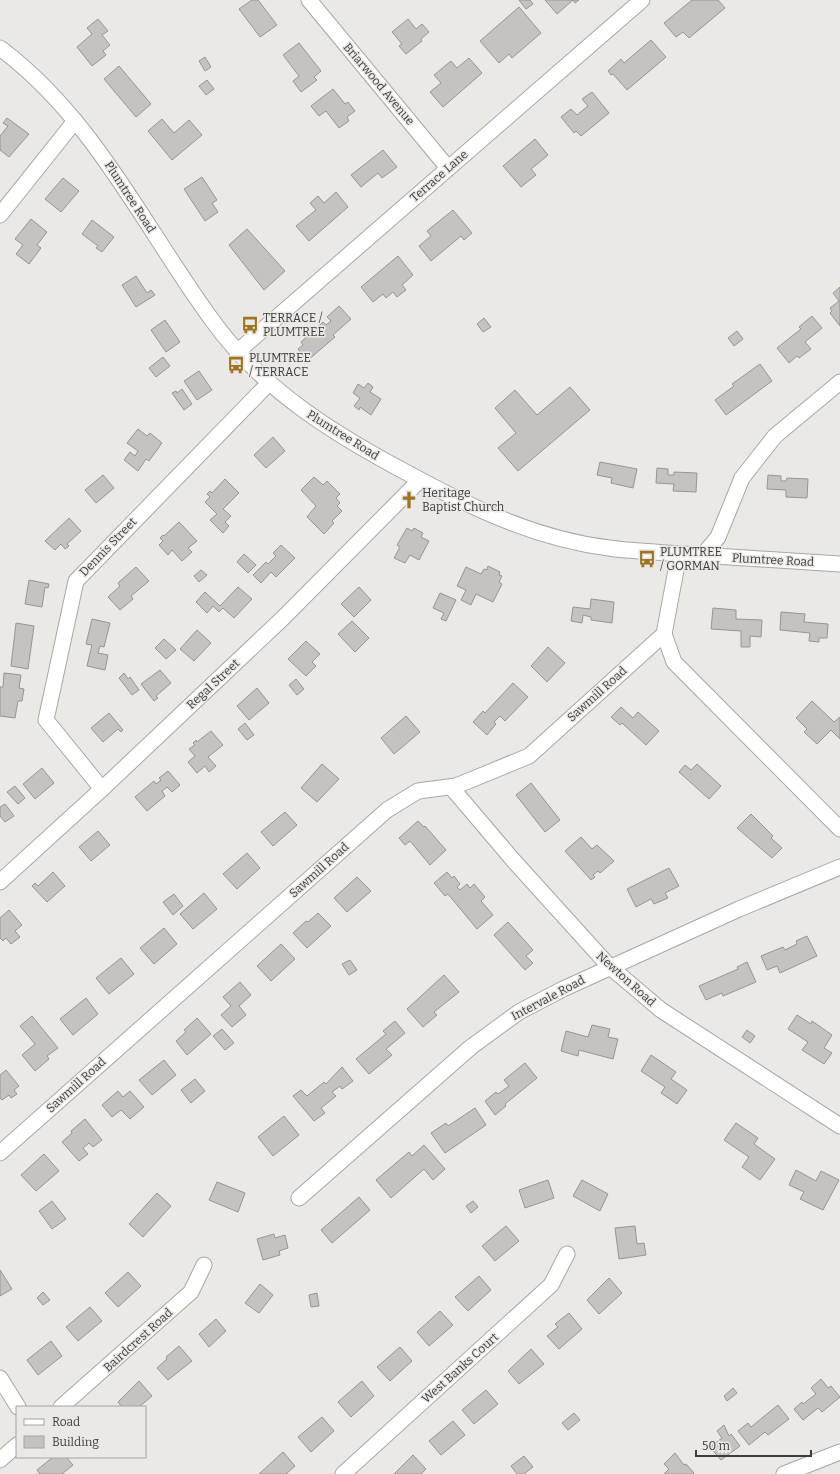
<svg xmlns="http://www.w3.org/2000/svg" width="840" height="1474" font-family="Bitter,serif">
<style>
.building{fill:#c5c3c0;stroke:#979592}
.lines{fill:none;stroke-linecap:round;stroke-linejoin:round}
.minor-casing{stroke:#a9a7a4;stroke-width:17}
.minor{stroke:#fff;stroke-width:15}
.labels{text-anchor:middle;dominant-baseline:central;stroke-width:3;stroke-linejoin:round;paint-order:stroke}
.street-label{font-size:12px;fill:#3d3c3b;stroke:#ebe9e5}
.poi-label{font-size:12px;fill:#3d3c3b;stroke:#ebe9e5;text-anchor:start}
</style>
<rect width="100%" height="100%" fill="#ebe9e5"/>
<g class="building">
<path d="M252 0H258L277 25 260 37 239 9Z"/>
<path d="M519 0H530L533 4 526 9Z"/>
<path d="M545 0H579L575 3 573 0 557 14Z"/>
<path d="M692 0H718L725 8 689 38 683 32 676 37 664 23Z"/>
<path d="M519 7 541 33 512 58 509 54 499 63 480 41Z"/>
<path d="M98 19 108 31 102 35 110 45 103 51 106 55 92 66 77 47 92 34 87 28Z"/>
<path d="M408 19 416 29 422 24 429 32 421 39 422 41 406 54 399 46 402 44 392 32Z"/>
<path d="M651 40 666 57 627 90 613 74 611 75 608 71 621 59 624 63Z"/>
<path d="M299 43 321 71 314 77 317 80 301 92 293 81 299 76 283 55Z"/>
<path d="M205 57 211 67 205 71 199 61Z"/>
<path d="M469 58 482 73 443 107 430 92 441 83 434 75 451 61 457 68Z"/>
<path d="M119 66 151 104 136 117 104 79Z"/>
<path d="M207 80 214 89 206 95 199 86Z"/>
<path d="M333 89 345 104 348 102 355 111 347 117 349 121 339 128 326 111 319 116 311 106Z"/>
<path d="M592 92 609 113 581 136 576 131 574 133 561 117 571 109 577 115 588 106 582 99Z"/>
<path d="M7 118 29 134 9 157 0 150V136L8 126 3 123Z"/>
<path d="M162 119 174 133 189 120 202 135 172 160 148 131Z"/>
<path d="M535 139 548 155 531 169 536 175 521 187 503 166Z"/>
<path d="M383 150 397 167 382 178 378 173 361 187 351 175Z"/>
<path d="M202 177 217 200 212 203 218 212 205 221 184 189Z"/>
<path d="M63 178 79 191 61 212 45 199Z"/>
<path d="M336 192 348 207 309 241 296 226 316 210 310 203 318 196 324 203Z"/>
<path d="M453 210 472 233 464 240 461 236 431 261 419 246 431 236 427 231Z"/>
<path d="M31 219 47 232 37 245 41 248 29 264 16 254 23 245 15 239Z"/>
<path d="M92 220 114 237 102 252 96 248 98 246 82 234Z"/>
<path d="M247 229 285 271 264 290 229 245Z"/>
<path d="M398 256 413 275 402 285 406 290 397 297 393 292 386 298 383 294 373 302 361 287Z"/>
<path d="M136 276 147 293 151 290 155 295 136 307 122 285Z"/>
<path d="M840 287V326L830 313 832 311 830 308 839 301 833 293Z"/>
<path d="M339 306 351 319 333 335 335 337 307 361 298 349 303 345 301 342 323 322 326 325 331 321 327 317Z"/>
<path d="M812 316 822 328 805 342 811 349 799 358 797 356 789 363 777 348 801 329 799 327Z"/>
<path d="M484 318 491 327 483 332 477 324Z"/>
<path d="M165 320 180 342 166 352 151 330Z"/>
<path d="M737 331 743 339 734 346 728 338Z"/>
<path d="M163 357 170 366 156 377 149 368Z"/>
<path d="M760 364 772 381 726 415 715 400 734 386 732 384Z"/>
<path d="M199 371 212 390 197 400 184 381Z"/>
<path d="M368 383 373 387 370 392 381 399 371 415 360 407 359 410 354 406 360 398 353 393 358 384 364 388Z"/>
<path d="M570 387 590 410 518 471 498 448 516 433 495 408 515 390 537 415Z"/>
<path d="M182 389 192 404 184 410 172 393 176 391 177 393Z"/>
<path d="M138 429 147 436 150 433 162 443 149 461 146 459 138 471 124 460 130 452 135 456 138 451 127 443Z"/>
<path d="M273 437 285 451 266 468 254 455Z"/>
<path d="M600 462 637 469 633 488 611 483 612 478 597 475Z"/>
<path d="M657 468 668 469V475H674V472L697 473 696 492 673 491 674 484 656 483Z"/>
<path d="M103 475 114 488 96 503 85 490Z"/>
<path d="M768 475 781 476V481H786L787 478 808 479 807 498 786 497V490L767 489Z"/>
<path d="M314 477 323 485 327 481 340 494 336 498 340 503 337 506 342 511 332 521 334 523 324 534 307 517 316 506 301 490Z"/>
<path d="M225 479 239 493 223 509 231 516 225 522 229 526 223 533 210 520 217 514 205 502 210 497 207 494 210 491 212 493Z"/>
<path d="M69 518 81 531 67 544 69 546 65 549 61 544 55 550 45 541Z"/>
<path d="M179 522 197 541 188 548 192 552 182 561 172 550 168 555 159 545 163 541 160 538 163 535 164 536Z"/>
<path d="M407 528 412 531 414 528 423 533 421 537 429 541 419 560 410 555 405 563 394 558 400 547 397 545Z"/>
<path d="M281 545 295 558 276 577 271 572 261 583 253 575 266 562 268 564 276 556 273 553Z"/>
<path d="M244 554 256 565 248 573 237 562Z"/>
<path d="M488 566 500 572 499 575 502 576 499 582 502 584 493 602 476 594 471 605 461 600 466 590 457 586 466 567 481 574 484 569 487 570Z"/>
<path d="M136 567 149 581 131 596 133 599 120 610 108 597 120 586 118 583Z"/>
<path d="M201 570 207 575 199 582 194 576Z"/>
<path d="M29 580 49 584 48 588 45 587 42 607 25 604Z"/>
<path d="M238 587 252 599 234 618 223 608 219 612 213 606 207 613 196 602 205 592 220 606Z"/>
<path d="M359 587 371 600 354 617 341 604Z"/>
<path d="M440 593 456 600 446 621 441 619 444 613 433 608Z"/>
<path d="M591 599 614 602 612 623 591 620V617L583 615 582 623 571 621 573 607 590 609Z"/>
<path d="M713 608 736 610V619L762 620 761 637 750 636V647H741V631L711 629Z"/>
<path d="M781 612 805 614 804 622 828 624 827 638H819V642L809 641 810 633 780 630Z"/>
<path d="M92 619 110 623 104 647 100 646 98 653 108 655 105 670 87 666 92 645 86 644Z"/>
<path d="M352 621 369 638 355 652 338 634Z"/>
<path d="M16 623 34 626 28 669 11 666Z"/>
<path d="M197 630 211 643 194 661 180 649Z"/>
<path d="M164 639 176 650 166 659 155 648Z"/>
<path d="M306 641 320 654 312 662 316 666 306 676 288 659Z"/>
<path d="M548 647 565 663 547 682 531 666Z"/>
<path d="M160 670 171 683 156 696 158 698 154 701 141 684Z"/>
<path d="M4 673 21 675 19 688 24 689 22 701H18L15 718 0 716V687H3Z"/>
<path d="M124 673 128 679 130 677 139 690 132 695 119 678Z"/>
<path d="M296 679 304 689 297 695 289 685Z"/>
<path d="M513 683 528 697 505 721 500 716 494 722 496 724 487 735 473 722 483 711 485 713Z"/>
<path d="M257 688 269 703 249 720 237 706Z"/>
<path d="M812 701 834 722 840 717V739L831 730 817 744 804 732 807 729 796 718Z"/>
<path d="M621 707 633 718 638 712 659 731 646 745 622 723 620 725 611 717Z"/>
<path d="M109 713 123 730 121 732 118 729 103 742 91 728Z"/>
<path d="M406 716 420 732 394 754 381 738Z"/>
<path d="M245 723 254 735 247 740 238 729Z"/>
<path d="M211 731 223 745 208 757 216 766 209 772 205 766 197 773 188 762 195 756 189 749 195 745 193 743 196 740 197 742Z"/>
<path d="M322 764 339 779 317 802 301 788Z"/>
<path d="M697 764 721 786 709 799 679 772 685 765 691 770Z"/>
<path d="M42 768 54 783 35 799 23 784Z"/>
<path d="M168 771 180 785 172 792 167 787 162 791 165 796 147 811 135 797 154 781 156 784 161 780 159 778Z"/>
<path d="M531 783 560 820 545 832 516 795Z"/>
<path d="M15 786 25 798 18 804 7 792Z"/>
<path d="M5 804 14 816 5 822 0 816V807Z"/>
<path d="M285 812 297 825 273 846 261 832Z"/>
<path d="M751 814 773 836 771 838 782 848 772 858 737 828Z"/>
<path d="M418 821 424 827 425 826 446 850 430 865 410 841 405 845 399 838Z"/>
<path d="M98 831 110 845 91 861 79 847Z"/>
<path d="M581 837 592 849 597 845 614 861 600 873 598 871 593 875 595 877 591 880 565 851Z"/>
<path d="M247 853 260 868 237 889 223 874Z"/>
<path d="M669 868 679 886 665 893 668 898 654 904 651 899 636 907 627 889Z"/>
<path d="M53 872 65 886 47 902 32 886 35 883 38 886Z"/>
<path d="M447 872 452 878 454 876 460 884 457 887 460 890 467 884 470 888 474 884 485 897 481 901 493 915 477 929 448 894 445 896 434 883Z"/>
<path d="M357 877 371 891 347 912 334 898Z"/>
<path d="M204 893 217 909 193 929 180 914Z"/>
<path d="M174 894 183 906 173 915 163 902Z"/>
<path d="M9 910 22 925 15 931 20 937 11 944 6 938 3 941 0 938V918Z"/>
<path d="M318 913 331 926 307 948 293 933 306 921 308 922Z"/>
<path d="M508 922 533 950 526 956 533 963 525 970 494 935Z"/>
<path d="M164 928 177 944 154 964 140 948Z"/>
<path d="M807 936 817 956 780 973 777 966 767 970 761 956 783 947 785 950 797 944 796 941Z"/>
<path d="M281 944 295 959 271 981 257 966Z"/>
<path d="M121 958 134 974 109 994 96 978Z"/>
<path d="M350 960 357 970 349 975 342 964Z"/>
<path d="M747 962 756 982 723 996 722 993 706 1000 699 986 738 969 737 967Z"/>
<path d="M444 975 459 992 434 1012 437 1015 423 1027 407 1009Z"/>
<path d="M240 982 251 995 239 1006 246 1015 232 1027 221 1015 231 1006 223 997Z"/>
<path d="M86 998 98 1014 73 1035 60 1019Z"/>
<path d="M797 1015 811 1024 812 1021 832 1035 824 1048 832 1053 824 1064 802 1050 808 1042 788 1029Z"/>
<path d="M32 1016 58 1048 47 1056 49 1059 35 1071 22 1055 35 1044 20 1026Z"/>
<path d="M197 1018 211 1034 187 1055 176 1041 186 1032 184 1030Z"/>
<path d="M395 1021 405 1033 386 1049 392 1055 369 1074 356 1059 386 1034 383 1031Z"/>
<path d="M592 1025 610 1029 608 1037 618 1039 613 1059 579 1050 578 1056 561 1051 566 1031 588 1037Z"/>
<path d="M222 1029 234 1043 225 1050 213 1036Z"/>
<path d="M747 1030 755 1036 750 1043 742 1037Z"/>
<path d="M651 1055 676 1072 671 1079 687 1090 677 1104 661 1093 665 1087 641 1071Z"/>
<path d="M164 1060 176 1075 152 1095 139 1080Z"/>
<path d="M525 1063 537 1078 505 1104 506 1106 495 1115 485 1101 496 1092 498 1094 509 1086 504 1080Z"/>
<path d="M342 1067 353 1081 342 1089 340 1086 332 1092 336 1096 321 1108 325 1113 314 1121 293 1096 301 1090 307 1096 324 1082 326 1084Z"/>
<path d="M6 1070 19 1086 14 1090 17 1094 11 1098 9 1095 2 1100 0 1098V1075Z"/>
<path d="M195 1079 205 1091 191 1103 181 1090Z"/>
<path d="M118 1091 123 1097 130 1091 144 1107 130 1119 121 1110 112 1117 102 1105Z"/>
<path d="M475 1108 486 1125 445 1153 431 1133 446 1123 448 1126Z"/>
<path d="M284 1116 299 1135 273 1156 258 1137Z"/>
<path d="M85 1119 102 1140 93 1147 89 1143 83 1148 88 1154 79 1161 62 1142 72 1133 71 1131Z"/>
<path d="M736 1123 758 1138 754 1144 775 1159 760 1180 742 1167 749 1157 724 1140Z"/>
<path d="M424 1145 445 1169 433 1180 424 1169 391 1198 376 1180 409 1152 412 1156Z"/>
<path d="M44 1154 59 1171 36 1191 21 1175Z"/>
<path d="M796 1170 816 1181 821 1171 839 1180 823 1210 800 1199 804 1192 789 1185Z"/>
<path d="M548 1180 554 1198 525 1208 519 1190Z"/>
<path d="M582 1180 608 1194 600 1211 573 1196Z"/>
<path d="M217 1182 245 1193 238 1212 209 1200Z"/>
<path d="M157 1193 171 1206 143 1237 129 1224Z"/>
<path d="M359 1197 370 1210 332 1243 321 1230Z"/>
<path d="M52 1201 66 1219 52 1229 39 1211Z"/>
<path d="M473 1201 478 1207 471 1213 466 1206Z"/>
<path d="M506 1226 519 1241 495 1261 482 1246Z"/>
<path d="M635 1226 637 1244 644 1243 646 1255 619 1259 615 1228Z"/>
<path d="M274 1234 275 1238 285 1235 288 1248 279 1251 280 1255 263 1260 257 1239Z"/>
<path d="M0 1270 12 1289 0 1296Z"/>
<path d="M128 1272 141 1286 118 1307 105 1293Z"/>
<path d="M479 1276 491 1290 468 1311 455 1297Z"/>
<path d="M609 1278 622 1293 599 1314 587 1300Z"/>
<path d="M260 1284 273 1295 259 1313 245 1303Z"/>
<path d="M43 1292 50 1300 43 1305 37 1298Z"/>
<path d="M317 1293 319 1306 311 1307 309 1295Z"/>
<path d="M90 1307 102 1321 78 1341 66 1327Z"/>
<path d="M440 1311 453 1325 429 1346 417 1332Z"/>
<path d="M569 1313 582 1329 559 1349 547 1336 558 1327 555 1324Z"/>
<path d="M216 1319 226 1331 209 1347 199 1334Z"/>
<path d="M51 1341 62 1356 38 1375 27 1360Z"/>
<path d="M179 1346 192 1361 168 1380 157 1368 167 1359 166 1357Z"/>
<path d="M400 1347 412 1361 390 1381 377 1367Z"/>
<path d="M531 1349 544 1364 519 1384 508 1371Z"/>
<path d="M821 1379 828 1388 831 1386 840 1397 822 1412 818 1408 803 1420 794 1409 802 1402 803 1404 816 1394 811 1388Z"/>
<path d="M139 1381 152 1396 139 1407H122L118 1402Z"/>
<path d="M362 1381 374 1396 351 1417 338 1402Z"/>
<path d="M733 1388 737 1393 727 1401 724 1396Z"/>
<path d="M486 1390 498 1404 474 1424 462 1410Z"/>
<path d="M778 1405 789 1419 768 1435 765 1432 749 1445 738 1431 748 1423 751 1427Z"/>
<path d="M574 1413 580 1420 568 1430 562 1423Z"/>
<path d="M322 1417 334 1431 311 1452 298 1437Z"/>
<path d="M453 1421 465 1435 441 1455 429 1441Z"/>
<path d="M724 1425 729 1436 731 1434 740 1446 721 1460 710 1447 722 1438 717 1431Z"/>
<path d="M283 1452 295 1466 286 1474H259Z"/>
<path d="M675 1453 684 1465 686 1464 694 1473 693 1474H664L669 1469 664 1464Z"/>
<path d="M413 1455 426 1469 421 1474H394Z"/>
<path d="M524 1456 533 1467 524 1474H517L511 1466Z"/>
<path d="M53 1457H66L73 1465 62 1474H40L37 1470Z"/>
</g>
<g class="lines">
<g class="minor-casing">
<g id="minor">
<path d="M309 0 448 168"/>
<path d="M0 48C94 118 144 227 212 320 263 391 337 436 413 476 476 510 538 539 609 548 628 551 648 551 667 553 725 557 782 560 840 564"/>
<path d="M0 215 75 121"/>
<path d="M237 352 642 0"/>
<path d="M679 554 664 634 674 662 840 829"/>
<path d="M702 556 718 537 742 478 775 436 840 382"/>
<path d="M451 787 513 860 609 966 661 1010 840 1126"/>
<path d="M102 789 46 720 76 581 269 383"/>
<path d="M0 882 102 789 283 618 420 480"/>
<path d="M0 1153 387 810 418 791 456 786 529 756 664 634"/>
<path d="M299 1198 471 1047 519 1012 563 989 739 909 840 867"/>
<path d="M0 1378 18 1407"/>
<path d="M61 1407 191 1292 204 1265"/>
<path d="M0 1460 17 1445"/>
<path d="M343 1474 551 1285 567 1254"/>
<path d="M784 1474 840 1452"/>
</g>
</g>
<use href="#minor" class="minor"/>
</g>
<defs>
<g id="bus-bare" transform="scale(1.38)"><path d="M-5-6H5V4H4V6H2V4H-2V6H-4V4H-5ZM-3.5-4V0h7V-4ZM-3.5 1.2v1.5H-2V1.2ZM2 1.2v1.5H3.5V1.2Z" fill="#9c7422" stroke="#ebe9e5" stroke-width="2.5" paint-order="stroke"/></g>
<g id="church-bare" transform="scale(1.38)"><path d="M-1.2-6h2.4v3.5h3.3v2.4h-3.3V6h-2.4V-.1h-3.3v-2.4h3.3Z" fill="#9c7422" stroke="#ebe9e5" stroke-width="2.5" paint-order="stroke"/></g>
</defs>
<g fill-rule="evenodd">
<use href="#bus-bare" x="250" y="325"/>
<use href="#bus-bare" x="236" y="365"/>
<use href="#church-bare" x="409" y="500"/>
<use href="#bus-bare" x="647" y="559"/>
</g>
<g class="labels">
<g class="street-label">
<text transform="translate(379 84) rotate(50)">Briarwood Avenue</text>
<text transform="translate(439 176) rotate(-41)">Terrace Lane</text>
<text transform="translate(130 197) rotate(57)">Plumtree Road</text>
<text transform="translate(343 435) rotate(32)">Plumtree Road</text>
<text transform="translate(108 547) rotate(-46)">Dennis Street</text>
<text transform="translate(773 560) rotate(3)">Plumtree Road</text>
<text transform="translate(213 684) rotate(-43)">Regal Street</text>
<text transform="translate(597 694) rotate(-42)">Sawmill Road</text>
<text transform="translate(319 870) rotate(-42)">Sawmill Road</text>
<text transform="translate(626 979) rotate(42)">Newton Road</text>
<text transform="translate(548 998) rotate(-28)">Intervale Road</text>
<text transform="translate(76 1085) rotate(-42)">Sawmill Road</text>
<text transform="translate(138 1340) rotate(-42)">Bairdcrest Road</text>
<text transform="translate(460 1368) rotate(-42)">West Banks Court</text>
</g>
<g class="poi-label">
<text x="263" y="318">TERRACE /<tspan x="263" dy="14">PLUMTREE</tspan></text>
<text x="249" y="358">PLUMTREE<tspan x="249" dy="14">/ TERRACE</tspan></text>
<text x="422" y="493">Heritage<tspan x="422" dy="14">Baptist Church</tspan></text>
<text x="660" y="552">PLUMTREE<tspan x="660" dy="14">/ GORMAN</tspan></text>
</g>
</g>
<rect x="16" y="1406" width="130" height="52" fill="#ebe9e5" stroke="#a5a4a1"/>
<rect x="24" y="1419" width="20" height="6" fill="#ffffff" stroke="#a5a4a1"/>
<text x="52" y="1426" font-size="12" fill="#3d3c3b">Road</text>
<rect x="24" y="1436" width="20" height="12" fill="#c5c3c0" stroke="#a5a4a1"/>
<text x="52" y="1446" font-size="12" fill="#3d3c3b">Building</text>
<path d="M696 1450v6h115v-6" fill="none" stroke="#3d3c3b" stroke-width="2"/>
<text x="702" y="1450" font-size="12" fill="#3d3c3b" stroke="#ebe9e5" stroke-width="3" paint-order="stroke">50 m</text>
</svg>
